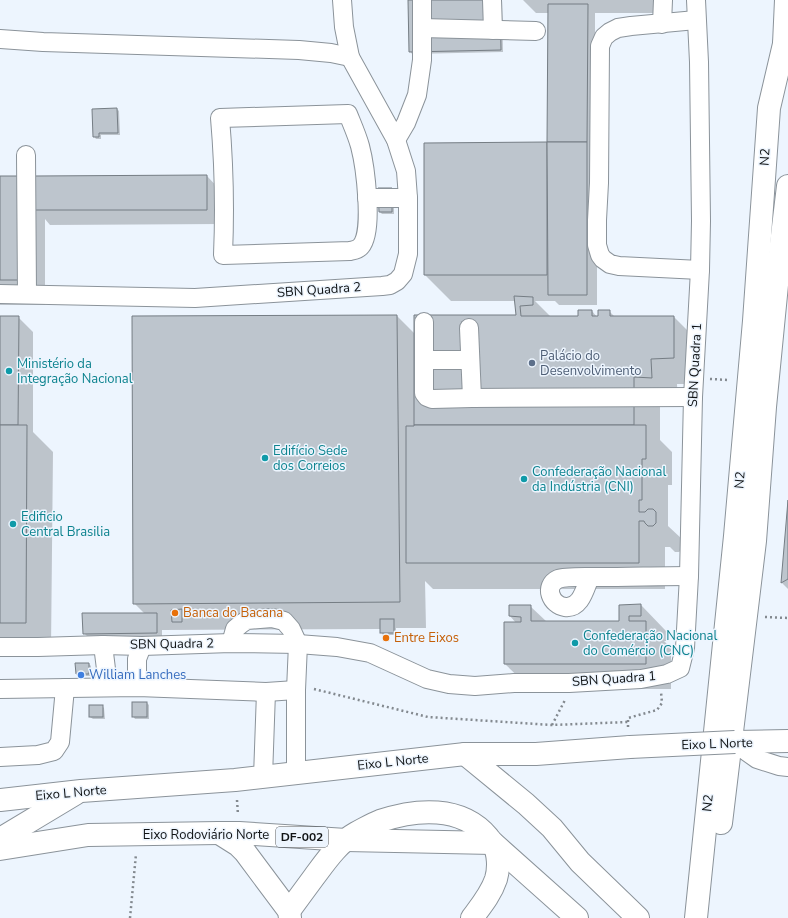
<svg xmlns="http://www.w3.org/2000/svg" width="788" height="918" font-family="'Nunito Sans',sans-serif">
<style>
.shadow{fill:#0003}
.building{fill:#bdc5cd;stroke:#757d84}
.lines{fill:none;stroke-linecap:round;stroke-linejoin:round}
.minor-casing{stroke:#8b939a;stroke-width:20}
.major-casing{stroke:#8b939a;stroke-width:24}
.highway-casing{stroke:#8b939a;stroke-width:24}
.path{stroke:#83898f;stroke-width:2.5;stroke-dasharray:2 3;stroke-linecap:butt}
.minor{stroke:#fff;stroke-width:18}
.major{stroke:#fff;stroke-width:22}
.highway{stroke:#fff;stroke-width:22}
.major-bridge-casing{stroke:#8b939a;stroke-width:24;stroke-linecap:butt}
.major-bridge{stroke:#fff;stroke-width:22}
.service-dot{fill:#5c6f8a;stroke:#edf5fe;stroke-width:1.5}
.culture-dot{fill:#0f9aa8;stroke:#edf5fe;stroke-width:1.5}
.food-dot{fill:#e8710a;stroke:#edf5fe;stroke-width:1.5}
.shop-dot{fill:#3f7fe0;stroke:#edf5fe;stroke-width:1.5}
.labels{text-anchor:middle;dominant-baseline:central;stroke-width:3;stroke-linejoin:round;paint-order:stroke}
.shield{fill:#edf5fe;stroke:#52575b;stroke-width:1}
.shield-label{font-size:12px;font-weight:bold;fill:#101315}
.street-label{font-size:13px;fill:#101315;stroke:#edf5fe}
.service-label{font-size:13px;fill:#4e5e75;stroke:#edf5fe;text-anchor:start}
.culture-label{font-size:13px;fill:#0d838f;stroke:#edf5fe;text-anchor:start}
.food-label{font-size:13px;fill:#c56008;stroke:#edf5fe;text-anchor:start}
.shop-label{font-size:13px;fill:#366cbe;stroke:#edf5fe;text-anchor:start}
</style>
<rect width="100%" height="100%" fill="#edf5fe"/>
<g class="shadow">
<path d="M409 0H502L503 52 412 54 410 51Z"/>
<path d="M523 0H668V13H595V149L597 153V305H559L555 301H535L551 317H579L592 311 597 317 609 311 615 317H674L700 343V384H677L678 404 660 403V440L672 452V485H668V526L682 539V549L679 552H675L670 547H665V589H433L425 581 426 628H396V635H383L381 632V629L162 630V638H89L84 633 145 614 134 603 397 316 415 334 517 316 516 301H451L425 275V144L548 143 549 13H536Z"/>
<path d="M117 109 119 111 120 135H101V139H96L94 136Z"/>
<path d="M207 176 221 191 222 224 50 225 45 219V305H0V177Z"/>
<path d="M394 191V214H382L380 212Z"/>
<path d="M0 317H18L33 332V432L53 452 51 649 0 648Z"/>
<path d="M788 512V589L782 583Z"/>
<path d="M641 605 666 631V641H664L671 648V689H531L505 664 516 623 510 616 530 606 547 622H620Z"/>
<path d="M89 664 91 666V676H79L77 673Z"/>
<path d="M147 703 149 705V719H135L133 716Z"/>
<path d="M102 706 104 708 105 719H93L90 717Z"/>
</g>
<g class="building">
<path d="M408 0H500L501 50 409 52Z"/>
<path d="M548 4H588L587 142H547Z"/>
<path d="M117 108 118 133H99V137H93L92 109Z"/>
<path d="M547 142V275H424V143Z"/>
<path d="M547 142H587V295H548Z"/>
<path d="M207 175V210H34V176Z"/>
<path d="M0 176H19L20 280H0Z"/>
<path d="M378 188H392V212H379Z"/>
<path d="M514 296 533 297V305L520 306 521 316H578V310H592V316H598V310H610V316H674V358L651 359 652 378 634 377V425H414V315H516Z"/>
<path d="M397 315 400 602 133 604 132 316Z"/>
<path d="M0 316H19L18 425H0Z"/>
<path d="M0 425H27L26 623H0Z"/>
<path d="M414 425H646V459H642V500H639V512H645L648 509H653L656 512V523L653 526H648L645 523 644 521H639V563H406V426H414Z"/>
<path d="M788 500V579L781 583Z"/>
<path d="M641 604V616H629V621H646V664H504V622H521V617L509 616V605H531V621H619V605Z"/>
<path d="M182 609V622H172L171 610Z"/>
<path d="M82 613H157V633L83 634Z"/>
<rect x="380" y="619" width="14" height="14"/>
<path d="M75 663H89V674H76Z"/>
<rect x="132" y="702" width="15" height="15"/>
<rect x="89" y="705" width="14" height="12"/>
</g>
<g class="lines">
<g class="minor-casing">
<g id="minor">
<path d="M492 0 493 30"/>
<path d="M696 20 631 26 618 28 610 32 604 37 600 46 599 183 597 220V245L600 255 603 259 610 264 619 266 700 270"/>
<path d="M662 24 663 0"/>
<path d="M422 28 536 31"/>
<path d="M0 39 43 42 299 50 331 53 350 57"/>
<path d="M348 114C352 124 357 135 360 146 365 165 374 231 361 246 358 250 354 250 350 251L223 255C225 209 224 164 220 118Z"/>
<path d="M396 140 406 123 417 95 422 60V0"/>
<path d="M26 155 27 294"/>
<path d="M367 198H408"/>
<path d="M0 294 195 298 382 286 390 285 397 281 403 274 408 254V198L406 171 396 140 350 57 344 27 342 0"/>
<path d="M424 322V393L427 397 432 399 472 398 693 397"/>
<path d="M469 328 472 398"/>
<path d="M424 360H470"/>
<path d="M590 577C585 588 581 609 565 607 551 605 543 586 558 579 566 576 588 577 598 577 628 577 659 576 689 576"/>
<path d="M231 643 235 629 241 624 247 620 272 618 284 621 291 629 298 644 296 690V773"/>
<path d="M0 647H38L103 645 142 646 231 643 298 644 337 647 370 653 427 679 449 684 475 686 514 683H569L641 679 667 674 680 668 685 648 689 576 693 397 700 270 701 221 699 62 696 0"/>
<path d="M103 687 106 669 103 645"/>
<path d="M138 687 137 677V659L142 646"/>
<path d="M0 689 138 687 266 692 296 690"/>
<path d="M733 742 757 759 779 766 788 767"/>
<path d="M0 757 38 755 54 751 60 742 65 688"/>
<path d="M263 777 266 692"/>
</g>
</g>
<g class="major-casing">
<g id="major">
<path d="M786 57 784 44 786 0"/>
<path d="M735 742 788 741"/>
<path d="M0 800 81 791 235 780 465 754H536L630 747"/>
<path d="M721 823 755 541 765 407 781 244 788 186"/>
<path d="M219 833 238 845 245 852 289 911 290 918"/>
<path d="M0 839 75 794"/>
<path d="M696 918 735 536 754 321 769 108 784 44"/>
</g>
</g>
<g class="highway-casing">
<g id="highway">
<path d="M465 754 526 804 552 828 580 862 638 918"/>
<path d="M0 849 88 835 219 833H239L346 840 493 843 577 918"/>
<path d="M289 911C297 900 306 888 314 877 326 861 338 843 356 833 364 829 372 824 380 821 416 809 461 805 488 837 489 839 492 841 493 844 499 853 499 869 496 879 491 894 481 906 472 918"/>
</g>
</g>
<g class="path">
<path d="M710 379 729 380"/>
<path d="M765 617 788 618"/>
<path d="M314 689 428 717 552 725 628 722"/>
<path d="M552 725 565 700"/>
<path d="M628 727V718L657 710 662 703 661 692"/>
<path d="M237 800 238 815"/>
<path d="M130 918 136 854"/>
</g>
<use href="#minor" class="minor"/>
<use href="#major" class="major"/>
<use href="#highway" class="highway"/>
<g class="major-bridge-casing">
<path id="major-bridge" d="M630 747 735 742"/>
</g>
<use href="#major-bridge" class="major-bridge"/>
</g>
<circle class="service-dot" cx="532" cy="363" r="4"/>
<g class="culture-dot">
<circle cx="9" cy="371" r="4"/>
<circle cx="265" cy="458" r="4"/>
<circle cx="524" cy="479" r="4"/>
<circle cx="13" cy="524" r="4"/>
<circle cx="575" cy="643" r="4"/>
</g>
<g class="food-dot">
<circle cx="175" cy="613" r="4"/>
<circle cx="386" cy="638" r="4"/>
</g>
<circle class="shop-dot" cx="81" cy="675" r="4"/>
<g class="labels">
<rect class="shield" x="276" y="827" width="52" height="20" rx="3"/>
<g class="shield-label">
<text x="302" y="837">DF-002</text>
</g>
<g class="street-label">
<text transform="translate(765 157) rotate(-86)">N2</text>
<text transform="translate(319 290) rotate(-4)">SBN Quadra 2</text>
<text transform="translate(695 365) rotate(-87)">SBN Quadra 1</text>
<text transform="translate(740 480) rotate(-85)">N2</text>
<text transform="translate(172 644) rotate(-1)">SBN Quadra 2</text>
<text transform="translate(614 679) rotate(-4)">SBN Quadra 1</text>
<text transform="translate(717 744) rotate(-2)">Eixo L Norte</text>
<text transform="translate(393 762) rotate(-6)">Eixo L Norte</text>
<text transform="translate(71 793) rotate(-5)">Eixo L Norte</text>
<text transform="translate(708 803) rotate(-84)">N2</text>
<text x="206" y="835">Eixo Rodoviário Norte</text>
</g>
<g class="service-label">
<text x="540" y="356">Palácio do<tspan x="540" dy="15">Desenvolvimento</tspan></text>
</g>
<g class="culture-label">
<text x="17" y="364">Ministério da<tspan x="17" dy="15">Integração Nacional</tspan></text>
<text x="273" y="451">Edifício Sede<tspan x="273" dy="15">dos Correios</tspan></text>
<text x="532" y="472">Confederação Nacional<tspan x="532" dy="15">da Indústria (CNI)</tspan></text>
<text x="21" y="517">Edificio<tspan x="21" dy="15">Central Brasilia</tspan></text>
<text x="583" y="636">Confederação Nacional<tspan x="583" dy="15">do Comércio (CNC)</tspan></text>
</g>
<g class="food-label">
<text x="183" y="613">Banca do Bacana</text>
<text x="394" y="638">Entre Eixos</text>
</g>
<g class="shop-label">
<text x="89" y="675">William Lanches</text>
</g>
</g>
</svg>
